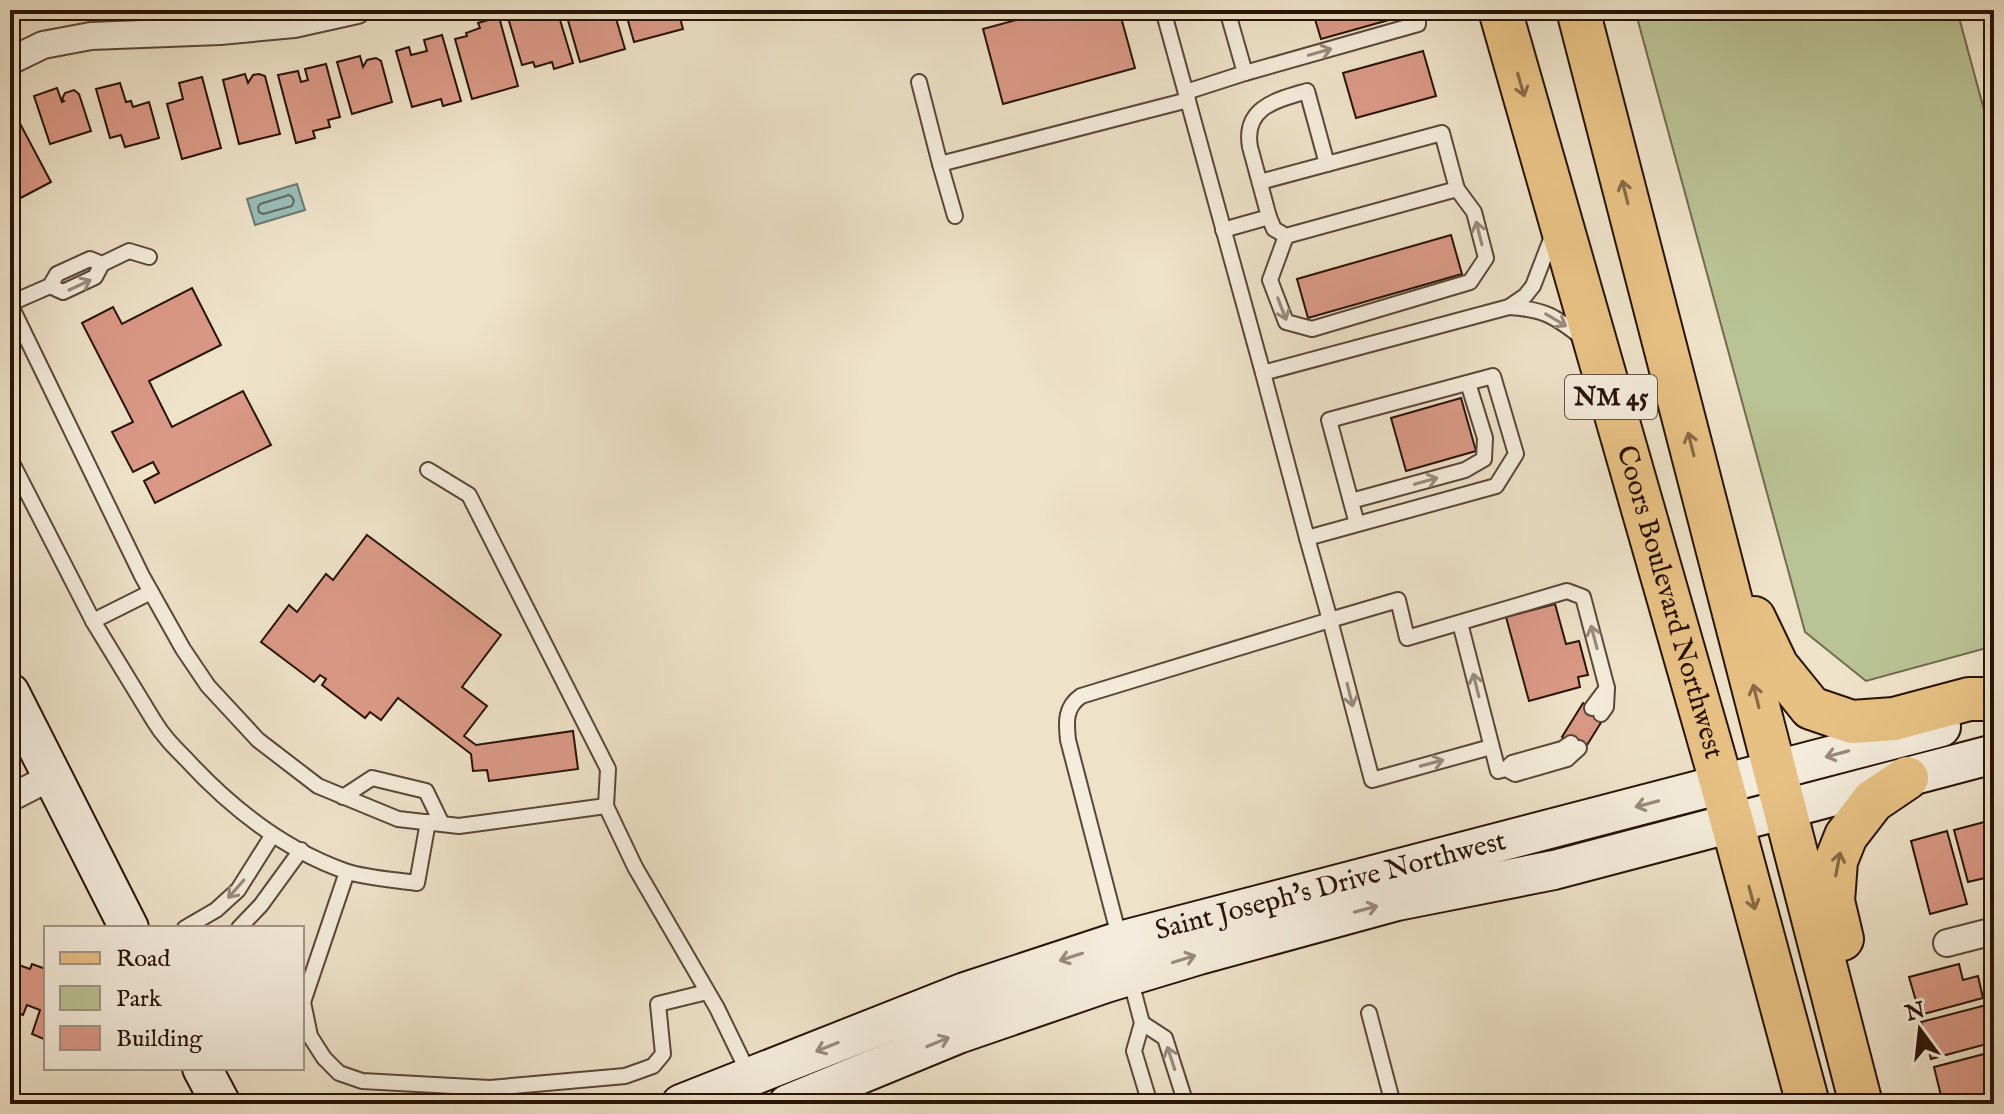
<svg xmlns="http://www.w3.org/2000/svg" width="2004" height="1114" font-family="'IM FELL English',serif">
<style>
.green{fill:#bac395;stroke:#726b4e;stroke-width:2}
.water{fill:#99bdb8;stroke:#6c7971;stroke-width:2}
.lines{fill:none;stroke-linecap:round;stroke-linejoin:round}
.shore{stroke:#616860;stroke-width:2}
.building{fill:#da9986;stroke:#291307;stroke-width:2}
.lane-casing{stroke:#5a4738;stroke-width:18}
.street-casing{stroke:#5a4738;stroke-width:30}
.secondary-casing{stroke:#291307;stroke-width:42}
.primary-casing{stroke:#291307;stroke-width:46}
.lane{stroke:#f4ecdc;stroke-width:14}
.street{stroke:#f4ecdc;stroke-width:26}
.secondary{stroke:#f4ecdc;stroke-width:38}
.primary{stroke:#e7c184;stroke-width:42}
.oneway{stroke:#998a7c}
.oneway2{stroke:#886a46}
.labels{text-anchor:middle;dominant-baseline:central;stroke-width:6;stroke-linejoin:round;paint-order:stroke}
.shield{fill:#f4ecdc;stroke:#665447;stroke-width:2}
.shield-label{font-size:26px;font-weight:bold;fill:#291307}
.street-label{font-size:28px;fill:#291307;stroke:#f4ecdc}
</style>
<rect width="100%" height="100%" fill="#eee2c9"/>
<filter id="stains"><feTurbulence type="fractalNoise" baseFrequency=".0025" numOctaves="4"/><feColorMatrix values="0 0 0 0 .2 0 0 0 0 .09 0 0 0 0 .02 0 0 0 .5 -.17"/></filter>
<radialGradient id="worn" r=".72"><stop offset=".6" stop-color="#630" stop-opacity="0"/><stop offset="1" stop-color="#630" stop-opacity=".3"/></radialGradient>
<path class="green" d="M1635 10H1957L1994 147V646L1866 681 1805 632Z"/>
<path class="water" d="M297 184 305 210 255 225 247 199Z"/>
<g class="lines">
<path class="shore" d="M289 195 292 197 294 201 292 206 263 214 259 212 258 207 260 204Z"/>
</g>
<g class="building">
<path d="M528 10 530 16 538 14 537 10H557L573 63 554 69 552 62 535 67 533 62 522 65 506 11Z"/>
<path d="M565 10H592L594 15 599 13 601 19 615 15 625 49 580 62Z"/>
<path d="M625 10H678L683 29 634 42Z"/>
<path d="M1053 10H1119L1135 68 1003 104 983 29Z"/>
<path d="M1319 10H1394L1396 18 1321 39 1314 16 1320 14Z"/>
<path d="M499 17 518 86 472 99 455 39 467 36 466 33 480 28 478 23Z"/>
<path d="M442 35 461 101 443 106 441 99 412 107 396 51 409 47 411 55 427 51 424 40Z"/>
<path d="M1423 51 1436 96 1356 118 1343 73Z"/>
<path d="M360 56 363 67 367 60 376 58 381 61 392 102 352 114 337 62Z"/>
<path d="M326 64 340 117 328 120 330 127 313 131 315 138 296 143 278 75 298 71 301 82 308 80 305 69Z"/>
<path d="M245 74 248 83 253 75 259 74 265 76 280 134 239 144 223 80Z"/>
<path d="M202 77 221 148 182 159 167 104 183 99 179 83Z"/>
<path d="M120 83 126 102 131 101 133 107 149 102 159 138 125 147 121 135 110 138 96 89Z"/>
<path d="M57 88 62 102 64 101 62 99 65 93 74 90 79 94 91 131 50 144 34 96Z"/>
<path d="M16 116 51 182 11 203 10 120Z"/>
<path d="M1451 235 1462 274 1308 318 1297 279Z"/>
<path d="M192 288 221 345 149 381 172 427 243 391 271 445 155 503 144 481 159 473 153 462 133 472 112 432 133 422 82 323 113 307 122 324Z"/>
<path d="M1461 398 1476 451 1406 471 1391 418Z"/>
<path d="M367 535 501 635 462 687 487 706 464 736 476 745 573 731 578 769 489 781 487 770 473 771 471 754 398 698 381 720 370 712 365 718 322 685 326 679 320 675 314 682 261 642 289 605 297 612 326 574 333 580Z"/>
<path d="M1555 604 1566 644 1579 641 1588 675 1578 677 1580 687 1529 701 1506 617Z"/>
<path d="M1583 703 1605 716 1584 750 1562 737Z"/>
<path d="M1992 820 1994 828V892L1989 893 1985 878 1968 882 1954 830Z"/>
<path d="M1947 831 1967 904 1930 914 1911 841Z"/>
<path d="M10 962 30 969 32 964 46 969V1040L32 1034 40 1010 27 1005 23 1015 10 1010Z"/>
<path d="M1959 964 1963 980 1978 976 1983 998 1920 1015 1909 977Z"/>
<path d="M1994 1003V1024H1992L1994 1042 1931 1059 1921 1022Z"/>
<path d="M1984 1054 1987 1068 1994 1066V1091L1943 1104 1934 1067Z"/>
</g>
<g class="lines">
<g class="lane-casing">
<g id="lane">
<path d="M1163 10 1263 373"/>
<path d="M1245 73 1418 24V10"/>
<path d="M919 82 940 164 1188 100"/>
<path d="M1186 92 1245 73 1227 10"/>
<path d="M940 164 955 216"/>
<path d="M1269 217 1274 229 1286 236 1457 189 1442 133 1327 164"/>
<path d="M1223 230 1269 217 1250 147C1243 107 1277 100 1307 91L1327 164 1260 182"/>
<path d="M1553 234 1533 286 1525 296 1509 307C1545 309 1556 317 1584 339"/>
<path d="M1286 236 1270 280 1286 322 1312 329 1470 282 1486 258 1474 212 1457 189"/>
<path d="M50 286 63 292 95 277 102 264 129 251 149 257"/>
<path d="M11 303 50 286 57 274 90 259 102 264"/>
<path d="M10 304 142 576 183 649 208 686 258 740 318 786 398 819 459 826 606 806"/>
<path d="M10 459 93 621 154 721C163 736 174 747 186 759 230 807 283 849 345 871 365 878 396 880 417 883L428 822"/>
<path d="M428 470 469 495 608 769 606 806 635 867 717 1008 749 1074"/>
<path d="M1351 501 1465 470 1484 459 1485 438 1468 383"/>
<path d="M1357 524 1329 420 1493 376 1516 454 1496 486 1307 538 1263 373 1509 307"/>
<path d="M93 621 151 592"/>
<path d="M1460 623 1498 771 1506 769 1515 774 1567 759 1579 748"/>
<path d="M1601 714 1606 707 1607 688"/>
<path d="M1491 747 1372 780 1330 620 1398 600 1407 638 1567 591 1583 597 1607 688 1592 708"/>
<path d="M1506 769 1512 763 1562 749 1571 743"/>
<path d="M343 797 372 778 426 791 442 824"/>
<path d="M347 872 303 1002 310 1036 324 1058 339 1073 362 1081 490 1088 625 1076 653 1066 663 1054 658 1004 707 992"/>
<path d="M185 928 216 910 238 890 272 836"/>
<path d="M239 928 261 905 301 850"/>
<path d="M1120 940 1068 740C1066 722 1065 707 1081 696L1330 620 1307 538"/>
<path d="M1130 978 1142 1023 1134 1051 1150 1104"/>
<path d="M1369 1013 1393 1104"/>
<path d="M1142 1023 1165 1038 1186 1104"/>
</g>
</g>
<g class="street-casing">
<g id="street">
<path d="M10 61 43 45 91 36 220 31 294 24 357 10"/>
<path d="M10 798 51 777"/>
<path d="M1947 943 1994 931"/>
</g>
</g>
<g class="secondary-casing">
<g id="secondary">
<path d="M10 693 129 928"/>
<path d="M202 1068 221 1104"/>
<path id="s1" d="M681 1104 965 992 1120 941 1941 727"/>
<path d="M788 1104 958 1034 1106 983 1199 955 1397 901 1554 870 1994 754"/>
</g>
</g>
<g class="primary-casing">
<g id="primary">
<path id="s2" d="M1500 10 1722 785 1808 1104"/>
<path d="M1578 10 1861 1104"/>
<path d="M1754 618 1777 666 1811 708 1852 722 1894 719 1969 699H1994"/>
<path d="M1842 939 1833 901 1836 861 1846 836 1873 801 1907 778"/>
</g>
</g>
<use href="#lane" class="lane"/>
<use href="#street" class="street"/>
<use href="#secondary" class="secondary"/>
<use href="#primary" class="primary"/>
</g>
<defs><path id="oneway-shaft" d="M-6 0H5M1.5-3L5.5 0L1.5 3" fill="none" stroke-width="1.6" stroke-linecap="round" stroke-linejoin="round" transform="scale(2)"/></defs>
<g class="oneway">
<use href="#oneway-shaft" transform="translate(1320 52) rotate(-16)"/>
<use href="#oneway-shaft" transform="translate(1479 233) rotate(-104)"/>
<use href="#oneway-shaft" transform="translate(80 285) rotate(-25)"/>
<use href="#oneway-shaft" transform="translate(1282 309) rotate(69)"/>
<use href="#oneway-shaft" transform="translate(1556 320) rotate(31)"/>
<use href="#oneway-shaft" transform="translate(1426 481) rotate(-16)"/>
<use href="#oneway-shaft" transform="translate(1594 637) rotate(-105)"/>
<use href="#oneway-shaft" transform="translate(1476 685) rotate(-104)"/>
<use href="#oneway-shaft" transform="translate(1350 695) rotate(76)"/>
<use href="#oneway-shaft" transform="translate(1837 754) rotate(165)"/>
<use href="#oneway-shaft" transform="translate(1432 763) rotate(-15)"/>
<use href="#oneway-shaft" transform="translate(1647 804) rotate(165)"/>
<use href="#oneway-shaft" transform="translate(236 889) rotate(131)"/>
<use href="#oneway-shaft" transform="translate(1366 909) rotate(-15)"/>
<use href="#oneway-shaft" transform="translate(1071 957) rotate(162)"/>
<use href="#oneway-shaft" transform="translate(1184 959) rotate(-17)"/>
<use href="#oneway-shaft" transform="translate(938 1042) rotate(-22)"/>
<use href="#oneway-shaft" transform="translate(827 1047) rotate(158)"/>
<use href="#oneway-shaft" transform="translate(1171 1058) rotate(-108)"/>
</g>
<g class="oneway2">
<use href="#oneway-shaft" transform="translate(1521 85) rotate(74)"/>
<use href="#oneway-shaft" transform="translate(1625 192) rotate(-104)"/>
<use href="#oneway-shaft" transform="translate(1691 444) rotate(-104)"/>
<use href="#oneway-shaft" transform="translate(1756 696) rotate(-104)"/>
<use href="#oneway-shaft" transform="translate(1838 864) rotate(-79)"/>
<use href="#oneway-shaft" transform="translate(1752 898) rotate(75)"/>
</g>
<g class="labels">
<rect class="shield" x="1565" y="375" width="92" height="44" rx="6"/>
<g class="shield-label">
<text x="1611" y="397">NM 45</text>
</g>
<g class="street-label">
<text stroke="none"><textPath href="#s2" startOffset="616">Coors Boulevard Northwest</textPath></text>
<text stroke="none"><textPath href="#s1" startOffset="686">Saint Joseph's Drive Northwest</textPath></text>
</g>
</g>
<rect width="2004" height="1114" fill="none" stroke="#eee2c9" stroke-width="40"/>
<rect x="12" y="12" width="1980" height="1090" fill="none" stroke="#291307" stroke-width="4"/>
<rect x="20" y="20" width="1964" height="1074" fill="none" stroke="#291307" stroke-width="2"/>
<rect x="44" y="926" width="260" height="144" fill="#f4ecdc" stroke="#a39587" stroke-width="2"/>
<rect x="60" y="952" width="40" height="12" fill="#e7c184" stroke="#a39587" stroke-width="2"/>
<text x="116" y="966" font-size="24" fill="#291307">Road</text>
<rect x="60" y="986" width="40" height="24" fill="#bac395" stroke="#a39587" stroke-width="2"/>
<text x="116" y="1006" font-size="24" fill="#291307">Park</text>
<rect x="60" y="1026" width="40" height="24" fill="#da9986" stroke="#a39587" stroke-width="2"/>
<text x="116" y="1046" font-size="24" fill="#291307">Building</text>
<g transform="translate(1920 1030) rotate(345)" stroke="#f4ecdc" stroke-width="6" paint-order="stroke">
<path d="M0-6L14 30L0 20L-14 30Z" fill="#291307"/>
<text y="-12" font-size="22" font-weight="bold" text-anchor="middle" fill="#291307">N</text>
</g>
<rect width="100%" height="100%" filter="url(#stains)"/>
<rect width="100%" height="100%" fill="url(#worn)"/>
</svg>
